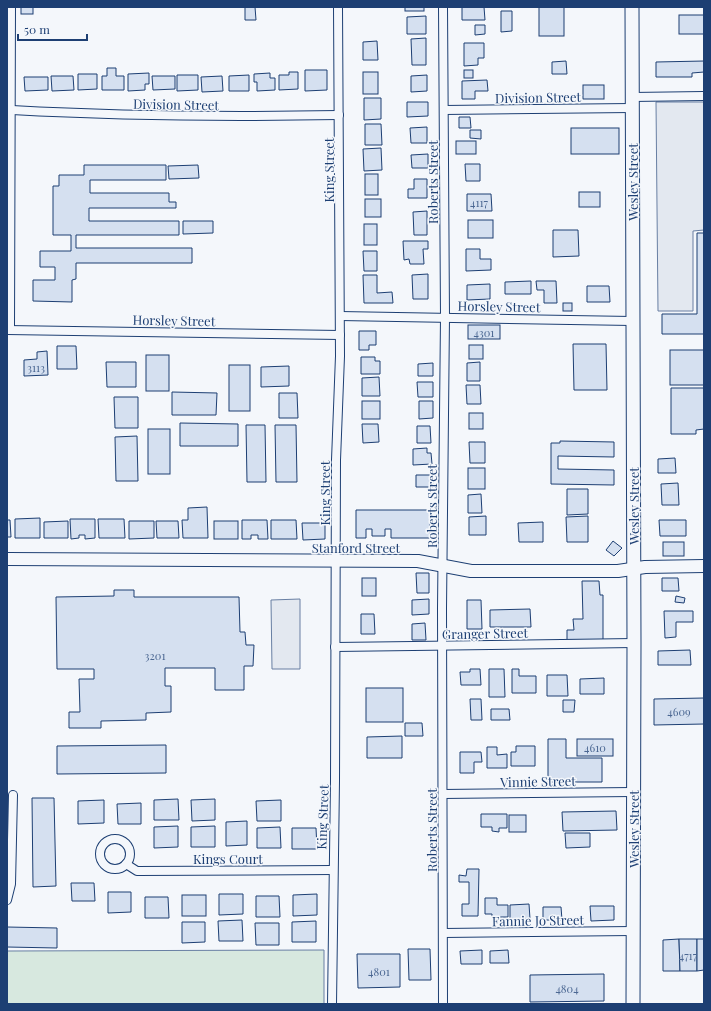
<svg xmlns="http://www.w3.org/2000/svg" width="711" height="1011" font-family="'Playfair Display',serif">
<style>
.green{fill:#d7e8df;stroke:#687fa3}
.parking{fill:#e3e8f0;stroke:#687fa3}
.building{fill:#d5e0f0;stroke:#1d3f73}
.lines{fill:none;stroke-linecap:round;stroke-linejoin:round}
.street-casing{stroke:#1d3f73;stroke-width:10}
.secondary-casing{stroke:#1d3f73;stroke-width:14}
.primary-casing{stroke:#1d3f73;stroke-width:15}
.street{stroke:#f4f7fb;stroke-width:8}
.secondary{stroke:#f4f7fb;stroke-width:12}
.primary{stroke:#f4f7fb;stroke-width:13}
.labels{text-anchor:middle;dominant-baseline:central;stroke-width:3;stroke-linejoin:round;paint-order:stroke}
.number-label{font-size:11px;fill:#4b6792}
.street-label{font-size:13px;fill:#1d3f73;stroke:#f4f7fb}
</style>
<rect width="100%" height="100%" fill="#f4f7fb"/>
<path class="green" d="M324 950V1004H7V951Z"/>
<g class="parking">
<path d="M656 102H704V230L693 231V311H658Z"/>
<path d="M300 599V669H272L271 600Z"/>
</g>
<g class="building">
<rect x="21" y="7" width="12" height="7"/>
<path d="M245 7H255L256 20H245Z"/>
<rect x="405" y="7" width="19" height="4"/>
<path d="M462 7H484L485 20H462Z"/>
<rect x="539" y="7" width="25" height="29"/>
<path d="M501 11H512V31L501 32Z"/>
<rect x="679" y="15" width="25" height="19"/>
<path d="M426 16V34H407V17Z"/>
<path d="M475 25H485V34L475 35Z"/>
<path d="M426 38V65H412L411 39Z"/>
<path d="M377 41 378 60H363V42Z"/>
<path d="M464 43H484V58H478V65L464 66Z"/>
<path d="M566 61 567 74H552V62Z"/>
<path d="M704 61V72L692 73V77H656V62Z"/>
<path d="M107 68H116V76H124V90H102V76H107Z"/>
<path d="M305 70H327V90L305 91Z"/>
<rect x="464" y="70" width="9" height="8"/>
<path d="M289 72H298V89L279 90V75H289Z"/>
<rect x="363" y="72" width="15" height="22"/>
<path d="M149 73V84H145V90L128 91V74Z"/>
<path d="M270 73V78H275V90L257 91V82H254V74Z"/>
<path d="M78 74H97V89L78 90Z"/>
<path d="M177 75H198V90L177 91Z"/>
<path d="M249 75V91H229V76Z"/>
<path d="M427 75V91L411 92V76Z"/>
<path d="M51 76H73L74 90 52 91Z"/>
<path d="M152 76H175V89L153 90Z"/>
<path d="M222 76 223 91 202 92 201 77Z"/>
<path d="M24 77H48V90L25 91Z"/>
<path d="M487 80 488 91H475V99H462V81Z"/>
<rect x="583" y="85" width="21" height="14"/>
<path d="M364 98H381V119L364 120Z"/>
<path d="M407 102H428V116L407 117Z"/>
<path d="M459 117H470L471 128H459Z"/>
<path d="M365 124H381L382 145H365Z"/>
<path d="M427 127V143H411L410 128Z"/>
<rect x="571" y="128" width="48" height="26"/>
<path d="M470 130H481V139L470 138Z"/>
<rect x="456" y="141" width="20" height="13"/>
<path d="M381 148 382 170 364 171 363 149Z"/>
<path d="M428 154V168H412L411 155Z"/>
<path d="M465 164H480V181H466Z"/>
<path d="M84 165H166V180H90V193H169V202H176V208H89V221H179V235H76V248H192V263H76V279L72 280V302L33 301V280H55V267H40V251H71V235H53V186H59V175H84Z"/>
<path d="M198 165 199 178 169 179 168 166Z"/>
<rect x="365" y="174" width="13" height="21"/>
<path d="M414 179H427V198H408V189H414Z"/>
<rect x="579" y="192" width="21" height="15"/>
<path d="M467 194H491L492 211H467Z"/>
<rect x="365" y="199" width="16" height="18"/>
<path d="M427 211V235H414L413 212Z"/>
<rect x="468" y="220" width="25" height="18"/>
<path d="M183 221H213V233L183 234Z"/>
<rect x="364" y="224" width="13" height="21"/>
<path d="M553 230H578L579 256 553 257Z"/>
<path d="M697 233H704V334H662V314H697Z"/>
<path d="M403 241H428V249H423L424 264H410L409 259 404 260Z"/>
<path d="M466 249H480V259H491V270L466 271Z"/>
<path d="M363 251H377V271H364Z"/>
<path d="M428 274V299H413L412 275Z"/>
<path d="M363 275H377V293L392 292 393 303H364Z"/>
<path d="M531 281V294H505V282Z"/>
<path d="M536 281H556L557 303H544V290H537Z"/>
<path d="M490 284V299L467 300V285Z"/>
<path d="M587 286H609L610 302H587Z"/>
<rect x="563" y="303" width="9" height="8"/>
<rect x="468" y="325" width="32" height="14"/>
<path d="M359 331H376V345H369V350H359Z"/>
<path d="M573 344H606L607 390H574Z"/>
<rect x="469" y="345" width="14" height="14"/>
<path d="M57 346H76L77 369H57Z"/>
<rect x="670" y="350" width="34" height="35"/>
<path d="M47 351 48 375 24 376V360L37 359V352Z"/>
<rect x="146" y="355" width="23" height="36"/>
<path d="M361 357H375V361H380V374H361Z"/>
<path d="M106 362H136V387H107Z"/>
<path d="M480 362V381H467V363Z"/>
<path d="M433 363V376H418V364Z"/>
<rect x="229" y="365" width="21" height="46"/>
<path d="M289 366V386L261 387V367Z"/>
<path d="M379 377 380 396H362V378Z"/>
<path d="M417 382H433V397H418Z"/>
<path d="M466 385H480L481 404H467Z"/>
<path d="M671 388H704V429L696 430V434H671Z"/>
<path d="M172 392 217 393 216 415H172Z"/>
<path d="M279 393H297L298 418H279Z"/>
<path d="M114 397H138V428H115Z"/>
<rect x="362" y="401" width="18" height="18"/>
<path d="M419 401H433V418L419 419Z"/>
<rect x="469" y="413" width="14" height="16"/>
<path d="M180 423 238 424V446H180Z"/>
<path d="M362 424H378L379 442 363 443Z"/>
<path d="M246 425H265L266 482H247Z"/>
<path d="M275 425H296L297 482H276Z"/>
<path d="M417 426H430L431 443H417Z"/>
<rect x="148" y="429" width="22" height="45"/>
<path d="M137 436 138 481H116L115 437Z"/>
<path d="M560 441 614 442V457L558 456V469L614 470V485L551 484V443H560Z"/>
<path d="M469 442H485V463H470Z"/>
<path d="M427 448V453H431L432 464 413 465V449Z"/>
<path d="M675 458 676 473H658V459Z"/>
<rect x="468" y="468" width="17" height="21"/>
<path d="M416 475H432L433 487H416Z"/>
<path d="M678 483 679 505H662L661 484Z"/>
<path d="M567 489H588V514L567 515Z"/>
<path d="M481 494 482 513H468V495Z"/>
<path d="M207 507 208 538H183L182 520H188V508Z"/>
<path d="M356 510H430V538H391V529H385V536H372V529H366V538H356Z"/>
<path d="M486 516V535H469V517Z"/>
<path d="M588 516V542H567L566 517Z"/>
<path d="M40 518V538H15V519Z"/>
<path d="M70 519H95V538L85 539V535H79V538L71 539Z"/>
<path d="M98 519H124L125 538H99Z"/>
<path d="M7 520H10L11 537H7Z"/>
<path d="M242 520H267L268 539H258V535H251V539H242Z"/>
<path d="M271 520H296L297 539H271Z"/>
<path d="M659 520H686V536H660Z"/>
<path d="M68 521V538H44V522Z"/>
<path d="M129 521H154V538L129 539Z"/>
<path d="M156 521H178L179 538H157Z"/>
<rect x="214" y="521" width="24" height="18"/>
<path d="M543 522V542H519L518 523Z"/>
<path d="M302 523H325V539L303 540Z"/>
<path d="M613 541 622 548 614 556 606 550Z"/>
<rect x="663" y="542" width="21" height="14"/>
<path d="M416 573H429V593H417Z"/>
<rect x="362" y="578" width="14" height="18"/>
<path d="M662 578H678L679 591H662Z"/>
<path d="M582 581H599L600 595H603V642H567V630H574L573 619H583Z"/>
<path d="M114 590H134V597H239L240 632H245L246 645H254L253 666H244V690H215V668H165V686H171V712L146 713V720L101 721V728H69V712H80L79 679H94V669H57L56 597 114 596Z"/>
<path d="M676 596 685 598 684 603 675 602Z"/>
<path d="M429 599V614L412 615V600Z"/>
<path d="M467 600H481L482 629H467Z"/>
<path d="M530 609 531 627H490V610Z"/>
<path d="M664 611H693V622H676V637L665 638Z"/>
<path d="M361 614H374L375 634H361Z"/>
<path d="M425 623 426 640H412V624Z"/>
<path d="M690 650 691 665H658V651Z"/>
<path d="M470 669H480L481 685H461L460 672H470Z"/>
<path d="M489 669H504L505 697H489Z"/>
<path d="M512 669H519V676H536V693H512Z"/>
<path d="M547 675H567L568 696H547Z"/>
<path d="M604 678V694H580V679Z"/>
<rect x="366" y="688" width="37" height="34"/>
<path d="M704 698V724L654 725V699Z"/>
<path d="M470 699H481L482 720H471Z"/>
<path d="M563 700H575L574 712H563Z"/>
<path d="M491 709H509L510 720H491Z"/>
<path d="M405 723H422L423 736H405Z"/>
<path d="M402 736V758H367V737Z"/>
<path d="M548 739H566V758H602V782H548Z"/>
<rect x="577" y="739" width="36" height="17"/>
<path d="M166 745V773L57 774V746Z"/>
<path d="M516 746H535V766H511V752H516Z"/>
<path d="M487 747H497V755L507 754V768H487Z"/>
<path d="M460 752H481L482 762H474V773H460Z"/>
<path d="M32 798H54L56 886 33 887Z"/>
<path d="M178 799 179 820H154V800Z"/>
<path d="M215 799V820L192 821 191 800Z"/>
<path d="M104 800V823L78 824V801Z"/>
<path d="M281 800V821H257L256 801Z"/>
<path d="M141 803V824H118L117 804Z"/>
<path d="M616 811 617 830 563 831 562 812Z"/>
<path d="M481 814H507V828H499V832L492 831V827H481Z"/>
<rect x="509" y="815" width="17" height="17"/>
<path d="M247 821V845L226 846V822Z"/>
<path d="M178 826V847L154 848V827Z"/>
<path d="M215 826V847H191V827Z"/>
<path d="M280 827 281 848H257V828Z"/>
<path d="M292 828H316L317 849H292Z"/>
<path d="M565 833H590V847L566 848Z"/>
<path d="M467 869H479L478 916H462V904H469V882H459V875L466 876Z"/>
<path d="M71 883H94L95 901H72Z"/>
<path d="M108 892H131V912L108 913Z"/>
<path d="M219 894H243V914L219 915Z"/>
<path d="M317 894V915L293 916V895Z"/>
<rect x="182" y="895" width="24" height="21"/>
<path d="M256 896H279L280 917H256Z"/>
<path d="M145 897H168L169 918H145Z"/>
<path d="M485 898H497V905H508V917H492V914H485Z"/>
<path d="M529 904 530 919 510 920V905Z"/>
<path d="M590 906H614V920L591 921Z"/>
<path d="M543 907H561L562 920H543Z"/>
<path d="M242 920 243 941H219L218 921Z"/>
<path d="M316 921V942H292V922Z"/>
<path d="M182 922H205V942L182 943Z"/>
<path d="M255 923H279V945H256Z"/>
<path d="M7 927 57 928V948L7 947Z"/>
<path d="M679 939 680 971H663V940Z"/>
<path d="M679 939H697V971H680Z"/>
<path d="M697 939H704V970L697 971Z"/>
<path d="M408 949H430L431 980H409Z"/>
<path d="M482 950V964H461L460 951Z"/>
<path d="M508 950 509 963H490V951Z"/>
<path d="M357 954H400V987L358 988Z"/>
<path d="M604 974V1001L530 1002V975Z"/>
</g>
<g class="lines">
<g class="street-casing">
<g id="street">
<path d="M443 7 445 317 442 609 443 1004"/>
<path d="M632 97 704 96"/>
<path d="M12 110C121 116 230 117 339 115"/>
<path d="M444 110 632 108"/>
<path d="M340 316 632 321"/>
<path d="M7 330 340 335"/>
<path d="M10 330 11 7"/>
<path d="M335 647 634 643"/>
<path d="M443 794 633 792"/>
<circle cx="115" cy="854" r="15"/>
<path d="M126 864 137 871 333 870"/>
<path d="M7 900 11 884 13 795"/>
<path d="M444 933 633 931"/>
<path d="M332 1004 335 781 336 460 340 356 338 7"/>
</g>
</g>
<g class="secondary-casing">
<path id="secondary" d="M7 559 418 561 471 571H618L645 567 704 566"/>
</g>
<g class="primary-casing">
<path id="primary" d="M632 7 634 643 633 1004"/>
</g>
<use href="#street" class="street"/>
<use href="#secondary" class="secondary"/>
<use href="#primary" class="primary"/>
</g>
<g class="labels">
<g class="number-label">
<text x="479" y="202">4117</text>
<text x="484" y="332">4301</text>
<text x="36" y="367">3113</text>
<text x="155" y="655">3201</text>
<text x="679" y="711">4609</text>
<text x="595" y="747">4610</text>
<text x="688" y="955">4717</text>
<text x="379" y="971">4801</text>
<text x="567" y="988">4804</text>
</g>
<g class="street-label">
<text transform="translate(538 97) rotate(-1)">Division Street</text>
<text transform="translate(176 104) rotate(1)">Division Street</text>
<text transform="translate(328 170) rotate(-90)">King Street</text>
<text transform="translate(432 182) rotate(-90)">Roberts Street</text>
<text transform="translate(632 182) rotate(-90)">Wesley Street</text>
<text transform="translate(499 306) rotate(1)">Horsley Street</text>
<text transform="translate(174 320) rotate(1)">Horsley Street</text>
<text transform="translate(324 493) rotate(-90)">King Street</text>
<text transform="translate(431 506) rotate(-90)">Roberts Street</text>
<text transform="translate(633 506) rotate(-90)">Wesley Street</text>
<text x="356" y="547">Stanford Street</text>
<text transform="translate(485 633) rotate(-1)">Granger Street</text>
<text transform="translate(538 781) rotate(-1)">Vinnie Street</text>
<text transform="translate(322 817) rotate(-88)">King Street</text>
<text transform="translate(633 829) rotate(-90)">Wesley Street</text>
<text transform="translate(431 830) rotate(-90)">Roberts Street</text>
<text x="228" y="858">Kings Court</text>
<text transform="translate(538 920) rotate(-1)">Fannie Jo Street</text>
</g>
</g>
<rect width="711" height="1011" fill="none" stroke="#1d3f73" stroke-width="16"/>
<path d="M18 34v6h69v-6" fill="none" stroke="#1d3f73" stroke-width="2"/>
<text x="24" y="34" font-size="12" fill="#1d3f73" stroke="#f4f7fb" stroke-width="3" paint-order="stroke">50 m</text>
</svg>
